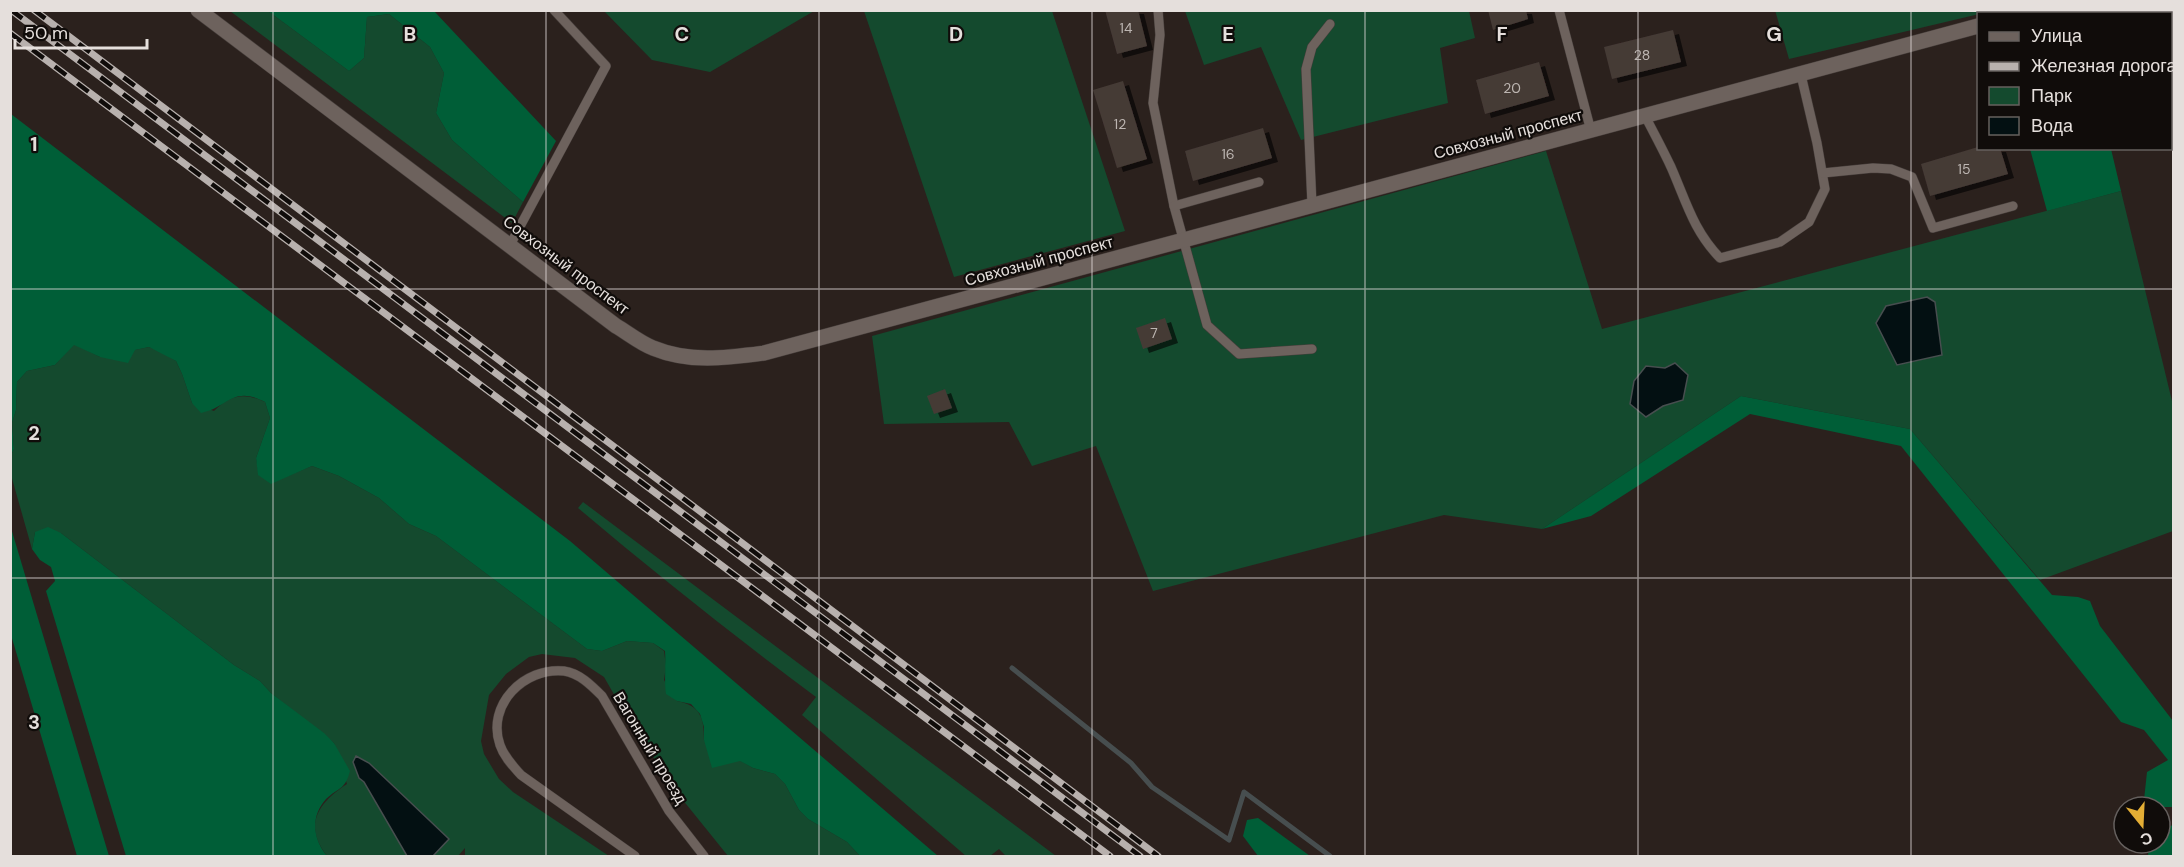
<svg xmlns="http://www.w3.org/2000/svg" width="2184" height="867" font-family="'DM Sans',sans-serif">
<style>
.green{fill:#144a2e}
.forest{fill:#005e37}
.water{fill:#031012;stroke:#474e4f;stroke-width:1.5}
.lines{fill:none;stroke-linecap:round;stroke-linejoin:round}
.stream{stroke:#474e4f;stroke-width:5}
.building{fill:#453a36;filter:url(#shadow)}
.service-casing{stroke:#453d3a;stroke-width:10}
.minor-casing{stroke:#453d3a;stroke-width:16}
.service{stroke:#6d625d;stroke-width:9}
.minor{stroke:#6d625d;stroke-width:15}
.rail-casing{stroke:#b8b1ae;stroke-width:7}
.rail{stroke:#100c0a;stroke-width:4.5;stroke-dasharray:14;stroke-linecap:butt}
.grid{fill:none;stroke:#e5dfdc;stroke-width:1.5;stroke-opacity:0.55}
.labels{text-anchor:middle;dominant-baseline:central;stroke-width:4.5;stroke-linejoin:round;paint-order:stroke}
.number-label{font-size:14px;fill:#bdb6b2}
.street-label{font-size:16px;fill:#e5dfdc;stroke:#100c0a}
.grid-label{font-size:20px;text-anchor:middle;font-weight:bold;fill:#e5dfdc;stroke:#100c0a;stroke-width:4.5;stroke-linejoin:round;paint-order:stroke}
</style>
<defs>
<filter id="shadow"><feDropShadow dx="6" dy="4" stdDeviation="0" flood-color="#0009"/></filter>
</defs>
<rect width="100%" height="100%" fill="#2b211d"/>
<g class="green">
<path d="M1775 10H1992V11L1789 59Z"/>
<path d="M230 11H268L349 71 364 58 367 17 389 14 430 47 444 73 436 113 452 140 523 202 512 223Z"/>
<path d="M604 11H814L710 72 652 60Z"/>
<path d="M864 11H1052L1125 231 954 277Z"/>
<path d="M1185 11H1469L1475 38 1440 48 1448 103 1301 140 1261 47 1204 65Z"/>
<path d="M1546 151 1602 329 2121 191 2173 405V531L2040 580 1910 429 1741 396 1542 529 1444 515 1153 591 1096 446 1032 466 1009 422 884 424 872 336Z"/>
<path d="M74 344 100 357 149 347 162 352 176 361 182 374 192 403 214 411C230 395 244 392 265 402L270 418 256 458 259 475 271 483 312 466 339 476 379 498 409 524 436 536 587 649 602 651 627 641 653 643 664 651 666 666 664 680 677 701C701 706 704 718 704 740L753 768 775 774 785 784 799 810 808 819 847 842 860 856H728L678 794 631 724 604 677 575 658 542 654 529 657 506 674 489 695 481 741 484 754 499 779 513 792 609 856H465V848L458 856H433L448 838 362 759 359 778 364 782 407 856H327C303 825 318 803 347 784L334 743 271 693 260 681 234 665 61 533 35 532 32 549 11 475V455L14 449 12 423 16 410 17 382 27 371 55 365Z"/>
<path d="M583 502 1056 856H1006L999 849 990 856H966L802 715 816 697C734 636 655 573 578 508Z"/>
</g>
<g class="forest">
<path d="M2052 10 2173 11V90L2171 93 2170 14H2040Z"/>
<path d="M268 11H434L556 141 523 202 452 140 436 113 444 73 430 47 389 14 367 17 364 58 349 71Z"/>
<path d="M11 114 570 541 938 856H860L847 842 808 819 799 810 785 784 775 774 753 768 740 761 712 768 704 740V727L700 714 691 704 677 701 666 694C664 679 666 666 665 651L653 643 627 641 602 651 587 649 436 536 409 524 379 498 339 476 312 466 271 484 258 475 256 458 270 418 265 402C232 385 228 408 201 413L192 403 182 374 176 361 149 347 135 350 128 363 100 357 74 345 55 365 27 371 17 382 16 410 12 423 14 449 11 455Z"/>
<path d="M2030 149H2111L2121 191 2047 211Z"/>
<path d="M1741 396 1910 429 2052 595 2078 597 2090 601 2100 626 2173 721V807H2158L2144 800 2147 772 2168 760 2144 730 2121 722 1901 446 1750 414 1591 516 1542 529Z"/>
<path d="M48 527 61 533 234 665 260 681 271 693 324 733 334 743 350 771C345 790 339 787 326 799 310 817 313 839 327 856H126L46 591 55 581 51 567 40 560 32 549 35 532Z"/>
<path d="M10 528H11L109 856H77L11 635Z"/>
<path d="M1258 818 1310 856H1258L1243 836 1247 820Z"/>
<path d="M2173 825V856H2148L2149 843H2160V830Z"/>
</g>
<g class="water">
<path d="M1927 297 1935 302 1942 355 1897 365 1876 323 1886 306Z"/>
<path d="M1675 363 1688 375 1683 400 1663 406 1646 417 1630 404 1634 381 1646 366 1665 368Z"/>
<path d="M356 756 369 763 449 839 433 856H407L364 782 359 778 353 762Z"/>
</g>
<g class="lines">
<path class="stream" d="M1012 668 1131 763 1152 787 1229 840 1244 792 1330 856"/>
</g>
<g class="building">
<path d="M1105 10H1138L1147 46 1117 54Z"/>
<path d="M1488 10H1526L1528 19 1493 30Z"/>
<path d="M1673 30 1681 62 1612 79 1604 47Z"/>
<path d="M1539 62 1549 96 1485 114 1476 80Z"/>
<path d="M1123 81 1147 159 1117 168 1093 90Z"/>
<path d="M1263 128 1272 158 1193 181 1185 151Z"/>
<path d="M1978 147V148H2000L2008 174 1930 196 1921 164Z"/>
<path d="M1165 318 1172 339 1143 349 1136 328Z"/>
<path d="M945 389 952 408 934 414 927 396Z"/>
</g>
<g class="lines">
<g class="service-casing">
<g id="service">
<path d="M1158 10 1160 35 1153 103 1174 206 1207 325 1239 354 1312 349"/>
<path d="M1559 10 1591 131"/>
<path d="M1645 116C1654 133 1663 150 1671 167 1686 201 1693 230 1720 258L1780 242 1809 222 1825 189 1817 143 1801 75"/>
<path d="M1823 173 1873 168 1891 169 1912 177 1933 228 2013 206"/>
<path d="M1312 205 1306 69 1312 47 1330 24"/>
<path d="M1174 206 1259 182"/>
<path d="M510 245 606 66 554 10"/>
<path d="M635 856 521 775C513 766 504 757 500 745 486 705 524 667 564 671 579 673 591 685 602 696L669 811 704 856"/>
</g>
</g>
<g class="minor-casing">
<g id="minor">
<path d="M198 10 616 326C628 333 640 343 653 348 689 363 726 358 764 353L1978 26"/>
<path d="M2025 14 2036 10"/>
</g>
</g>
<use href="#service" class="service"/>
<use href="#minor" class="minor"/>
<g class="rail-casing">
<g id="rail">
<path d="M11 10 1140 856"/>
<path d="M34 10 1158 856"/>
<path d="M10 33 1110 856"/>
</g>
</g>
<use href="#rail" class="rail"/>
</g>
<path class="grid" d="M273 10V856M546 10V856M819 10V856M1092 10V856M1365 10V856M1638 10V856M1911 10V856M10 289H2174M10 578H2174"/>
<g class="labels">
<g class="number-label">
<text x="1126" y="28">14</text>
<text x="1642" y="55">28</text>
<text x="1512" y="88">20</text>
<text x="1120" y="124">12</text>
<text x="1228" y="154">16</text>
<text x="1964" y="169">15</text>
<text x="1154" y="333">7</text>
</g>
<g class="street-label">
<text transform="translate(1508 134) rotate(-15)">Совхозный проспект</text>
<text transform="translate(1039 261) rotate(-15)">Совхозный проспект</text>
<text transform="translate(566 265) rotate(37)">Совхозный проспект</text>
<text transform="translate(650 748) rotate(59)">Вагонный проезд</text>
</g>
</g>
<g class="grid-label">
<text x="410" y="41">B</text>
<text x="682" y="41">C</text>
<text x="956" y="41">D</text>
<text x="1228" y="41">E</text>
<text x="1502" y="41">F</text>
<text x="1774" y="41">G</text>
<text x="34" y="151">1</text>
<text x="34" y="440">2</text>
<text x="34" y="729">3</text>
</g>
<rect width="2184" height="867" fill="none" stroke="#e5dfdc" stroke-width="24"/>
<rect x="1977" y="12" width="195" height="138" fill="#100c0a" stroke="#65605e" stroke-width="1.5"/>
<rect x="1989" y="32" width="30" height="9" fill="#6d625d" stroke="#65605e" stroke-width="1.5"/>
<text x="2031" y="42" font-size="18" fill="#e5dfdc">Улица</text>
<rect x="1989" y="62" width="30" height="9" fill="#b8b1ae" stroke="#65605e" stroke-width="1.5"/>
<text x="2031" y="72" font-size="18" fill="#e5dfdc">Железная дорога</text>
<rect x="1989" y="87" width="30" height="18" fill="#144a2e" stroke="#65605e" stroke-width="1.5"/>
<text x="2031" y="102" font-size="18" fill="#e5dfdc">Парк</text>
<rect x="1989" y="117" width="30" height="18" fill="#031012" stroke="#65605e" stroke-width="1.5"/>
<text x="2031" y="132" font-size="18" fill="#e5dfdc">Вода</text>
<g transform="translate(2142 825) rotate(162)"><circle r="28" fill="#100c0a" stroke="#65605e" stroke-width="1.5"/>
<path d="M0-4.5L10 22L0 15L-10 22Z" fill="#e4ae35"/>
<text y="-9" font-size="16" font-weight="bold" text-anchor="middle" fill="#e5dfdc">С</text>
</g>
<path d="M15 39v9h132v-9" fill="none" stroke="#e5dfdc" stroke-width="3"/>
<text x="24" y="39" font-size="18" fill="#e5dfdc" stroke="#100c0a" stroke-width="4.5" paint-order="stroke">50 m</text>
</svg>
